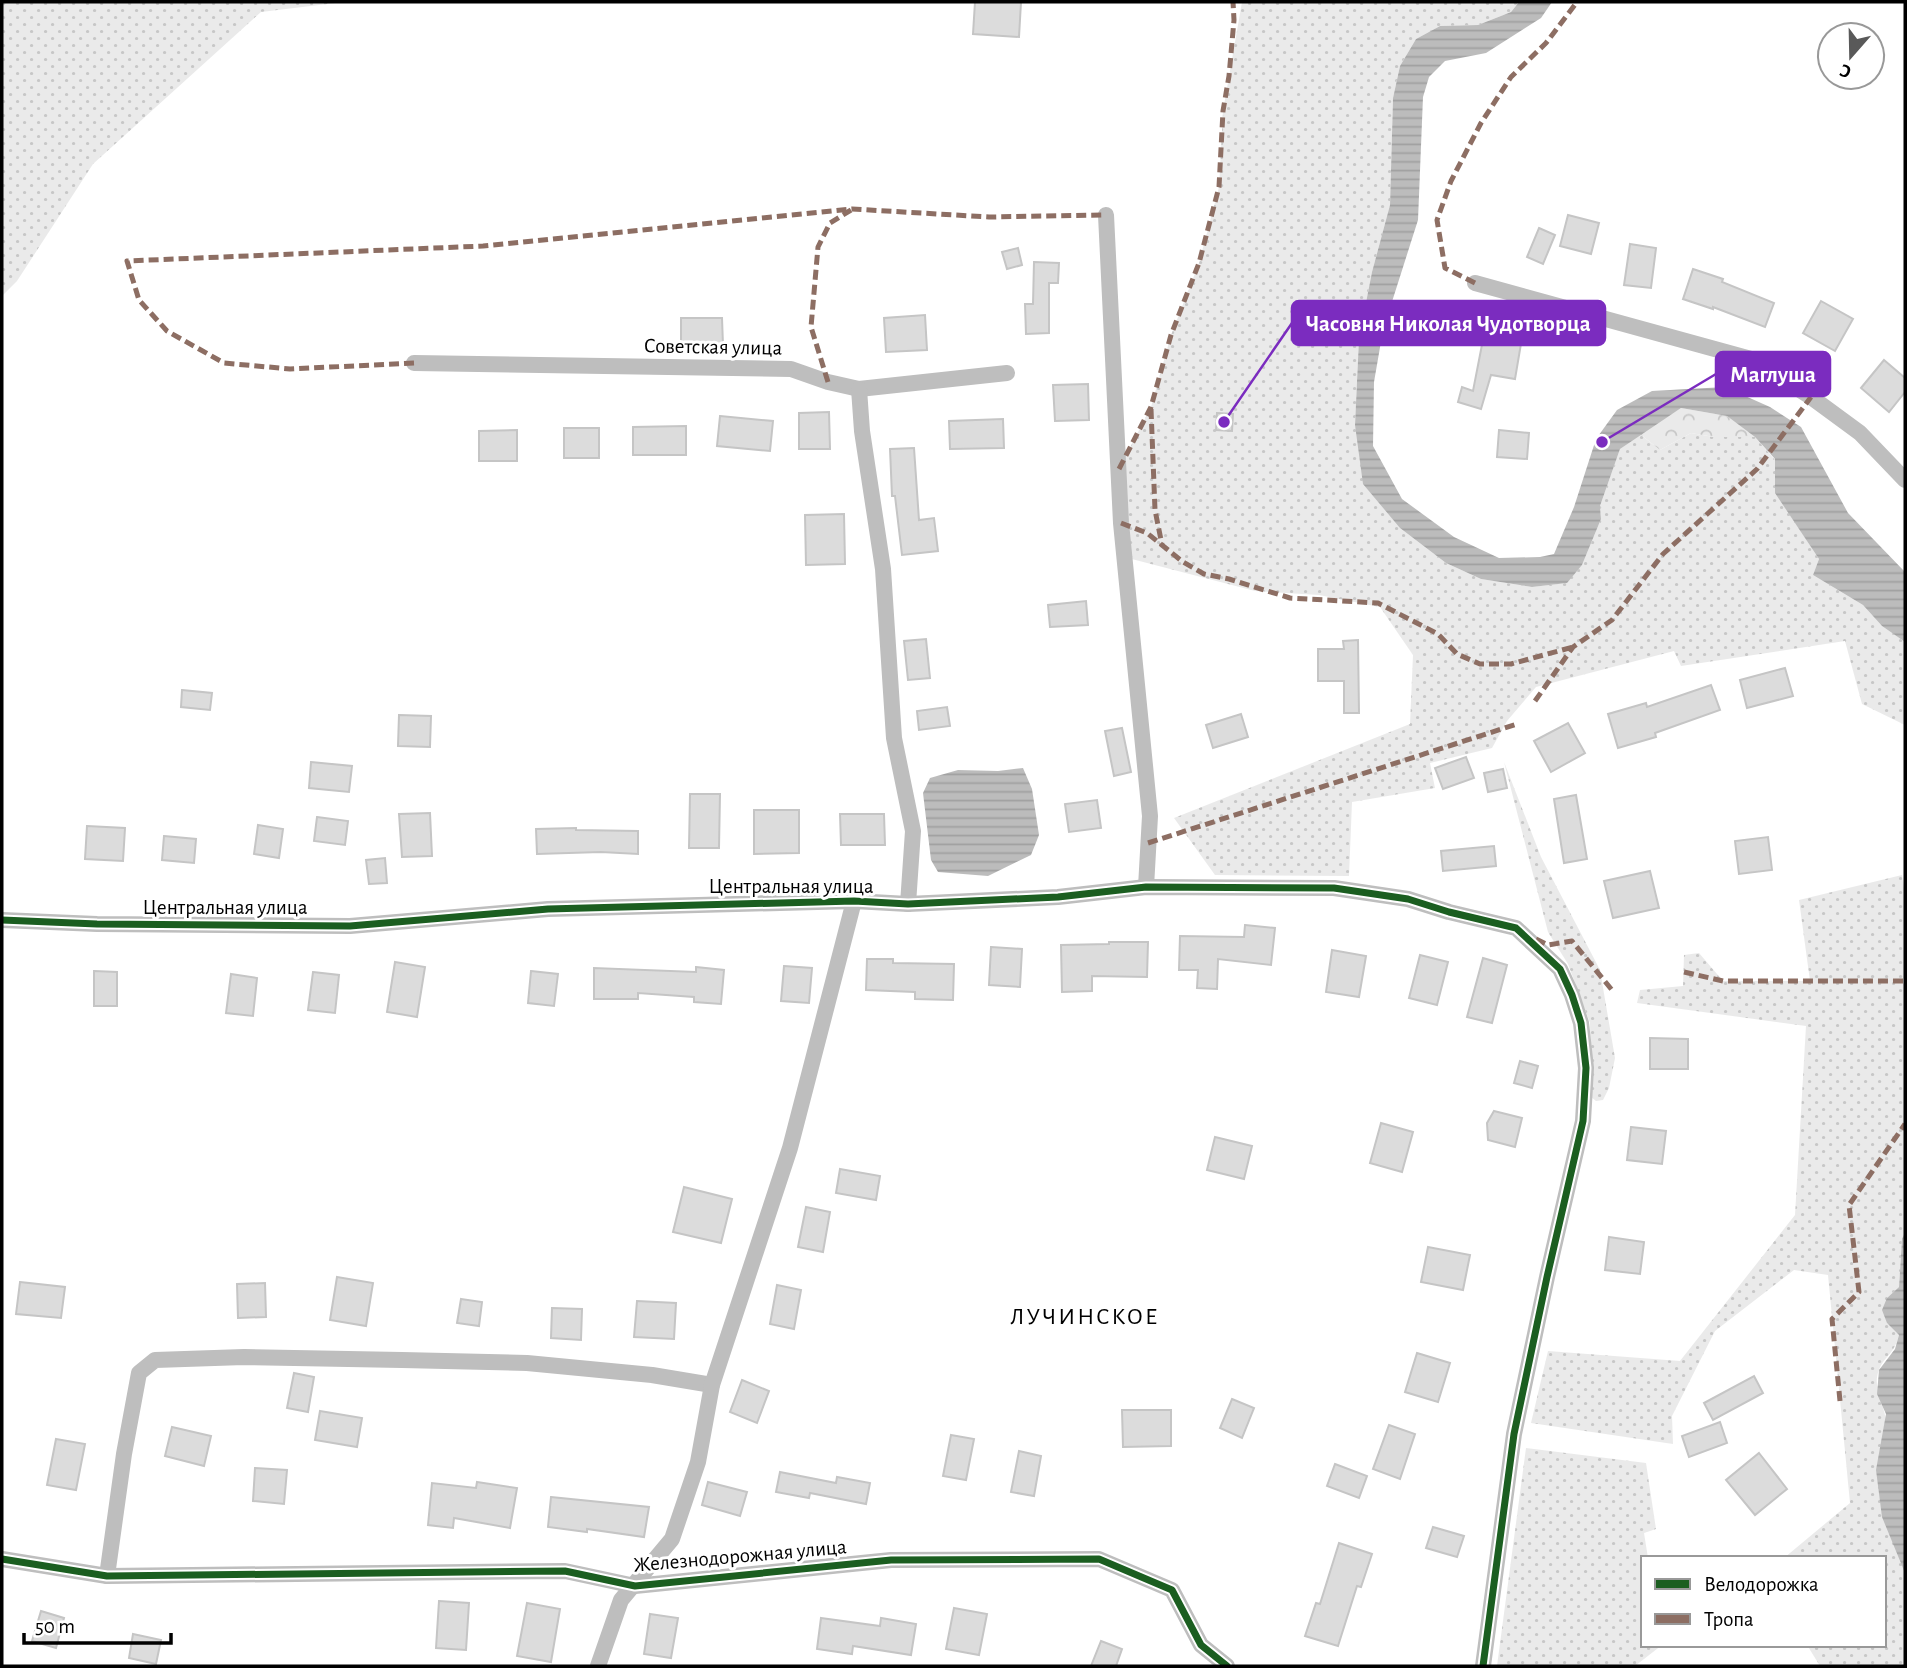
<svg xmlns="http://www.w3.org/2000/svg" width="1907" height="1668" font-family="'Alegreya Sans',sans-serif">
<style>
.grass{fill:url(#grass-dots)}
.forest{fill:url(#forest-crowns)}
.water{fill:url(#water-rules)}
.building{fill:#dcdcdc;stroke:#c5c5c5;stroke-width:2}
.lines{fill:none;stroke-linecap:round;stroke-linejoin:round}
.minor{stroke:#bebebe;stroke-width:16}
.quiet{stroke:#8d6e63;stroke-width:5;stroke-dasharray:10 5;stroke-linecap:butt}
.cycleway-casing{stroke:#fff;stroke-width:11}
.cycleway{stroke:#1b5e20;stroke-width:7}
.labels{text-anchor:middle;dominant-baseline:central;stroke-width:6;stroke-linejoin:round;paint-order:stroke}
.street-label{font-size:21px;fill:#000;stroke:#fff}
.quarter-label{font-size:24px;letter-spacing:2px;fill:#000;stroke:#fff}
.leader{fill:none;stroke:#7b2cbf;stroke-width:2.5}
.callout-dot{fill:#7b2cbf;stroke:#fff;stroke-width:2.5}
.callout{fill:#7b2cbf;stroke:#7b2cbf;stroke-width:2.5}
.callout-label{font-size:23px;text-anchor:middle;font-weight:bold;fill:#fff}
</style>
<defs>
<pattern id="grass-dots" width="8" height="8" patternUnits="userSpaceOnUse" patternTransform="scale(1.75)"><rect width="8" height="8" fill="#eaeaea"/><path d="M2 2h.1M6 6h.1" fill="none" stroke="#c7c7c7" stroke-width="1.8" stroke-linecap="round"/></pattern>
<pattern id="forest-crowns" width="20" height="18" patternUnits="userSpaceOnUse" patternTransform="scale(1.75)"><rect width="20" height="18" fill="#eaeaea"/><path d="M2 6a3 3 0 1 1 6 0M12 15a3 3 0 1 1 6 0" fill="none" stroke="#c7c7c7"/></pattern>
<pattern id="water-rules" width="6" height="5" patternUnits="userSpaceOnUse" patternTransform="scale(1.75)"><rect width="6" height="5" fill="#bcbcbc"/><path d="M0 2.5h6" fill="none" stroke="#a0a0a0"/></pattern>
</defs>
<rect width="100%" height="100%" fill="#fff"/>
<g class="grass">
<path d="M2 2H344L261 12 93 164 17 281 2 296Z"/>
<path d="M1242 2H1519L1511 12 1478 25 1440 26 1416 39 1400 66 1393 98 1390 205 1372 272 1359 338 1355 425 1400 528 1446 563 1481 579 1532 587 1566 583 1582 565 1601 519 1600 506 1620 449 1640 434 1660 450 1691 433 1714 437H1755L1775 460 1776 493 1819 559 1813 575 1863 605 1882 626 1905 642V725L1862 704 1845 641 1681 666 1674 651 1536 687 1507 721 1492 748 1430 763 1435 788 1352 802 1349 876 1215 875 1174 818 1410 724 1413 655 1380 607 1319 595 1255 591 1124 557 1119 469 1151 407 1171 335 1199 263 1219 187 1223 111Z"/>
<path d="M1504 762 1541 857 1600 970 1615 1058 1609 1088 1603 1100 1596 1101 1591 1097 1590 1023 1568 964 1548 932Z"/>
<path d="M1902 875 1905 895V1232L1902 1239 1899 1287 1887 1298V1323L1899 1335C1894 1355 1884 1356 1879 1370 1871 1389 1887 1407 1886 1426L1905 1573V1666H1820L1807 1645H1884V1558H1784L1850 1503 1828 1275 1794 1270 1715 1331 1672 1416 1673 1444 1531 1423 1548 1351 1680 1361 1795 1215 1806 1026 1637 1003 1640 990 1683 986 1684 955 1699 953 1723 981H1810L1799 900Z"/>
<path d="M1526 1448 1646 1463 1656 1529 1644 1533 1648 1558H1643V1645H1662L1635 1666H1497Z"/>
</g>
<path class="forest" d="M1681 408 1727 416 1755 437H1714L1691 433 1660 450 1640 434Z"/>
<g class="water">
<path d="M1519 2H1552L1541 18 1486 53 1445 61 1429 77 1423 97 1418 220 1383 330 1374 382 1373 446 1402 499 1454 537 1499 558 1540 557 1554 554 1574 507 1596 439 1617 410 1652 391 1725 387 1770 407 1801 427 1848 513 1905 572V642L1882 626 1863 605 1813 575 1819 559 1775 493V459L1755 437 1727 416 1681 408 1620 449 1600 506 1601 519 1582 565 1567 583 1532 587 1481 579 1446 563 1400 528 1363 484 1355 425 1359 338 1372 272 1390 205 1393 98 1400 66 1416 39 1440 26 1478 25 1511 12Z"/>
<path d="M1023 768 1032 789 1039 835 1031 855 988 876 938 872 931 860 923 793 930 778 958 770 998 771Z"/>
<path d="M1905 1232V1573L1882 1517 1876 1470 1886 1414 1877 1394 1879 1370 1895 1349 1899 1335 1887 1323 1882 1310 1887 1298 1899 1287 1902 1239Z"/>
</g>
<g class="building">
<path d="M975 2H1021L1019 37 973 34Z"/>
<path d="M1568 215 1599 223 1591 254 1560 246Z"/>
<path d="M1539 228 1555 235 1543 264 1527 257Z"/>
<path d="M1630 244 1656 248 1651 288 1624 285Z"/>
<path d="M1018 248 1022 265 1007 269 1002 252Z"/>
<path d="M1034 262 1059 263 1058 283H1049V333L1026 334 1025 304H1033Z"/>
<path d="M1693 269 1723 279 1722 282 1774 303 1765 327 1713 307V309L1683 299Z"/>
<path d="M1821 301 1853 319 1835 351 1803 333Z"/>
<path d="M925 315 927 350 886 352 884 318Z"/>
<path d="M681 318H722L723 345 681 346Z"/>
<path d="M1487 319 1524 326 1515 379 1491 375 1481 409 1458 402 1462 387 1473 391Z"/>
<path d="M1884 360 1905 378V392L1889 412 1861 388Z"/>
<path d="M1088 384 1089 420 1055 421 1053 385Z"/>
<path d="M829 412 830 449H799V413Z"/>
<path d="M1217 413 1233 414 1232 431 1216 430Z"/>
<path d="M720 416 773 421 770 451 717 446Z"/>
<path d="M1003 419 1004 448 950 449 949 421Z"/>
<path d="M686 426V455H633V427Z"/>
<rect x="564" y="428" width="35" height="30"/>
<path d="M517 430V461H479V431Z"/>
<path d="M1499 430 1529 433 1527 459 1497 457Z"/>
<path d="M914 448 919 520 934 518 938 551 902 555 895 496H892L890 449Z"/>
<path d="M844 514 845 564 806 565 805 515Z"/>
<path d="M1086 601 1088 625 1050 627 1048 605Z"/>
<path d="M926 639 930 678 908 680 904 641Z"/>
<path d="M1358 640 1359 713H1344V681H1318V649H1344L1343 641Z"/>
<path d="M1785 668 1793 696 1747 708 1740 680Z"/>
<path d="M1711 685 1720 710 1655 733 1656 737 1618 748 1608 714 1646 703 1647 707Z"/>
<path d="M182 690 212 693 210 710 181 707Z"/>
<path d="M947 707 950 726 919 730 917 711Z"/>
<path d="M1241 714 1248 737 1213 748 1206 725Z"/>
<path d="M399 715 431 716 430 747 398 746Z"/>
<path d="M1568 723 1585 753 1551 772 1534 741Z"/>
<path d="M1122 728 1131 772 1114 776 1105 731Z"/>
<path d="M1466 757 1474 778 1443 789 1435 768Z"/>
<path d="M311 762 352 766 349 792 309 788Z"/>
<path d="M1503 769 1507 788 1488 792 1484 773Z"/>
<path d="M690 794H720L719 848H689Z"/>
<path d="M1576 795 1587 859 1564 863 1554 799Z"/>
<path d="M1097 800 1101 828 1069 832 1065 804Z"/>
<path d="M754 810H799V853L754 854Z"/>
<path d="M430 813 432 856 402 857 399 814Z"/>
<path d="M840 814H884L885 845H841Z"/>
<path d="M317 817 348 821 345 845 314 841Z"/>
<path d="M258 825 283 829 279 858 254 854Z"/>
<path d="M87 826 125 828 123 861 85 859Z"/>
<path d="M576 828V830L638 831V854L601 852 537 854 536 829Z"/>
<path d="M164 836 196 839 194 863 162 860Z"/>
<path d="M1768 837 1772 870 1739 874 1735 841Z"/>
<path d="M1494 846 1496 866 1443 871 1441 851Z"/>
<path d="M385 858 387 883 369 884 366 860Z"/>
<path d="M1650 871 1659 908 1613 918 1604 881Z"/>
<path d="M1245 925 1275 928 1271 965 1218 959 1217 989 1197 988 1198 970H1179L1180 936 1244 937Z"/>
<path d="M1109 942H1148L1147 977 1092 976V991L1062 992 1061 945 1109 944Z"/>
<path d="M991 947 1022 949 1020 987 989 985Z"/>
<path d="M1332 950 1366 956 1359 997 1326 992Z"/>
<path d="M1420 955 1448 962 1437 1005 1409 998Z"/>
<path d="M1483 958 1507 965 1492 1023 1467 1017Z"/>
<path d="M867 959H893V963L954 964 953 1000 915 999V992L866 990Z"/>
<path d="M395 962 425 967 417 1017 387 1012Z"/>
<path d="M784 966 812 968 809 1003 781 1001Z"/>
<path d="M696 967 724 970 721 1004 694 1002V997L638 993V999H594V968L696 972Z"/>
<path d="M94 971 117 972V1006H94Z"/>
<path d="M531 971 558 974 554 1006 528 1003Z"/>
<path d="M313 972 339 975 335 1013 308 1010Z"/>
<path d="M231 974 257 978 253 1016 226 1013Z"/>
<path d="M1650 1038 1688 1039V1069H1650Z"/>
<path d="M1520 1061 1538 1066 1532 1088 1514 1083Z"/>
<path d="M1494 1111 1522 1118 1515 1147 1488 1140 1487 1123Z"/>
<path d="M1381 1123 1413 1132 1402 1172 1370 1163Z"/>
<path d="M1631 1127 1666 1131 1662 1164 1627 1160Z"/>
<path d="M1215 1137 1252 1146 1244 1179 1207 1170Z"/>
<path d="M840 1169 880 1176 876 1200 836 1193Z"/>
<path d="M684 1187 732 1199 721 1243 673 1232Z"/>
<path d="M806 1207 830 1212 823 1252 798 1247Z"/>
<path d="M1609 1237 1644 1242 1640 1274 1605 1270Z"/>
<path d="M1428 1247 1470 1255 1463 1290 1421 1282Z"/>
<path d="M337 1277 373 1283 366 1326 330 1320Z"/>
<path d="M20 1282 65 1287 61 1318 16 1314Z"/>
<path d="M265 1283 266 1317 238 1318 237 1284Z"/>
<path d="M777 1285 801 1290 794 1329 770 1324Z"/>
<path d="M461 1299 482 1302 479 1326 457 1323Z"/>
<path d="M637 1301 676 1303 674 1339 634 1337Z"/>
<path d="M552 1308 582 1309 581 1340 551 1338Z"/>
<path d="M1417 1353 1450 1363 1438 1402 1405 1392Z"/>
<path d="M294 1373 314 1377 308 1412 287 1408Z"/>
<path d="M1754 1376 1763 1393 1713 1420 1704 1403Z"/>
<path d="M742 1380 769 1391 757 1423 730 1412Z"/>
<path d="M1232 1399 1254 1408 1242 1438 1220 1428Z"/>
<path d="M1122 1410H1171V1446L1123 1447Z"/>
<path d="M320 1411 362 1418 357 1447 315 1440Z"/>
<path d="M1720 1422 1727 1443 1689 1457 1682 1436Z"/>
<path d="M1389 1425 1415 1434 1400 1479 1373 1469Z"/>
<path d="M172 1427 211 1436 204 1466 165 1456Z"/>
<path d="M951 1435 974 1439 966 1480 943 1476Z"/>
<path d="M56 1439 85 1444 76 1490 47 1485Z"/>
<path d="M1019 1451 1041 1456 1034 1496 1011 1492Z"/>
<path d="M1759 1453 1787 1489 1755 1515 1726 1480Z"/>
<path d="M1335 1464 1367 1476 1359 1498 1327 1486Z"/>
<path d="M255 1468 287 1470 284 1504 253 1501Z"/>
<path d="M780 1472 836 1483 837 1477 870 1483 866 1504 810 1493 809 1498 776 1492Z"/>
<path d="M477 1482 517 1488 510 1528 454 1518 453 1528 428 1525 432 1483 476 1488Z"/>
<path d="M708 1482 747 1492 740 1516 702 1505Z"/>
<path d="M551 1497 649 1507 644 1537 587 1529V1532L548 1527Z"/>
<path d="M1433 1527 1464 1536 1457 1557 1426 1548Z"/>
<path d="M1339 1543 1372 1554 1361 1587 1357 1586 1338 1646 1305 1636 1316 1603 1320 1604Z"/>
<path d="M439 1601 469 1603 466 1650 436 1648Z"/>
<path d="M527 1603 560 1609 551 1662 517 1656Z"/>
<path d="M954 1608 987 1614 979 1655 946 1649Z"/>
<path d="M41 1611 64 1618 56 1648 32 1641Z"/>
<path d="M650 1614 678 1618 671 1658 644 1654Z"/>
<path d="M821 1618 880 1626 881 1618 916 1624 911 1655 853 1646 852 1654 817 1649Z"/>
<path d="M133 1634 161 1640 156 1664 129 1658Z"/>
<path d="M1101 1641 1122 1649 1116 1666H1091Z"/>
</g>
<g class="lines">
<g class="minor">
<path d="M1106 215 1121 523 1150 816 1146 887"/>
<path d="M1475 283 1751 359 1811 397 1860 433 1905 480"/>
<path d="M414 363 791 369 828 382 859 389 1007 373"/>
<path d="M859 389 862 431 883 569 894 738 913 831 908 904"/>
<path d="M2 920 97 924 350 926 548 909 854 901 908 904 1058 897 1146 887 1334 888 1408 899 1449 912 1516 928 1560 969 1572 995 1581 1023 1586 1068 1583 1121 1547 1277 1514 1434 1483 1666"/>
<path d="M2 1559 107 1576 565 1571 635 1586 891 1560 1099 1559 1172 1590 1201 1645 1227 1666"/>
<path d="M107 1576 124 1454 139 1373 155 1360 244 1357 402 1360 527 1363 652 1375 712 1385"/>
<path d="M598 1666 621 1600 672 1539 698 1462 712 1385 790 1148 854 901"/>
</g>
<g class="quiet">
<path d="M1475 283 1445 268 1437 220 1451 181 1481 123 1511 77 1546 43 1577 2"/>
<path d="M414 363 290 369 224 363 167 331 139 300 127 261 483 246 852 209 989 217 1106 215"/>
<path d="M828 382 811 327 818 247 830 223 851 210"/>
<path d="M1151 409 1155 510 1162 545"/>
<path d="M1119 469 1151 407 1171 335 1199 263 1219 187 1223 111 1229 76 1234 20 1233 2"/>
<path d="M1121 523 1147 533 1183 562 1204 574 1229 579 1290 598 1378 603 1438 634 1457 654 1480 664H1511L1573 647"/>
<path d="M1535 701 1573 647 1612 620 1663 554 1757 469 1811 397"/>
<path d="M1148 843 1517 724"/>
<path d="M1536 939 1548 945 1572 941 1612 990"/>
<path d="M1684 972 1723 981H1905"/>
<path d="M1840 1401 1832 1319 1859 1292 1849 1205 1905 1124"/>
</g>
<g class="cycleway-casing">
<g id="cycleway">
<path d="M2 920 97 924 350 926 548 909 854 901 908 904 1058 897 1146 887 1334 888 1408 899 1449 912 1516 928 1560 969 1572 995 1581 1023 1586 1068 1583 1121 1547 1277 1514 1434 1483 1666"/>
<path d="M2 1559 107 1576 565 1571 635 1586 891 1560 1099 1559 1172 1590 1201 1645 1227 1666"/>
</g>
</g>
<use href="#cycleway" class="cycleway"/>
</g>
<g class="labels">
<g class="street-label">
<text transform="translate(713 347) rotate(1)">Советская улица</text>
<text x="791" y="886">Центральная улица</text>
<text x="225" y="907">Центральная улица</text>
<text transform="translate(740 1556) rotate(-5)">Железнодорожная улица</text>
</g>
<g class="quarter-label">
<text x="1085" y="1317">ЛУЧИНСКОЕ</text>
</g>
</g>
<path class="leader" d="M1224 422L1292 323M1602 442L1716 374"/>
<g class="callout-dot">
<circle cx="1224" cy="422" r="7"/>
<circle cx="1602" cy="442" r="7"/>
</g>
<g class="callout">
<rect x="1292" y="301" width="313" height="44" rx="7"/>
<rect x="1716" y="352" width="114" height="44" rx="7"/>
</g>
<g class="callout-label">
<text x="1448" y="331">Часовня Николая Чудотворца</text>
<text x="1773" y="382">Маглуша</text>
</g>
<rect width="1907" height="1668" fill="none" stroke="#000000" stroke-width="7"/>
<rect x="1641" y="1556" width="245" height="91" fill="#ffffff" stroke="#999999" stroke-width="2"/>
<rect x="1655" y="1579" width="35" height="10" fill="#1b5e20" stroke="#999999" stroke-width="2"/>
<text x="1704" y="1591" font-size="21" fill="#000000">Велодорожка</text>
<rect x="1655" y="1614" width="35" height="10" fill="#8d6e63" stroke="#999999" stroke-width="2"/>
<text x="1704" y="1626" font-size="21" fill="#000000">Тропа</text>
<g transform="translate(1851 56) rotate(200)"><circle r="33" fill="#ffffff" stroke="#999999" stroke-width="2"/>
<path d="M0-5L12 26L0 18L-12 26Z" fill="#595959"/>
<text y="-10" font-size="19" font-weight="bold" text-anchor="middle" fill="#000000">С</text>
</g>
<path d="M24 1633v10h147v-10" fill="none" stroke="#000000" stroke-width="3.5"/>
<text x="35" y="1633" font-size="21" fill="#000000" stroke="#ffffff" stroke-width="5" paint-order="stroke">50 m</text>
</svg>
